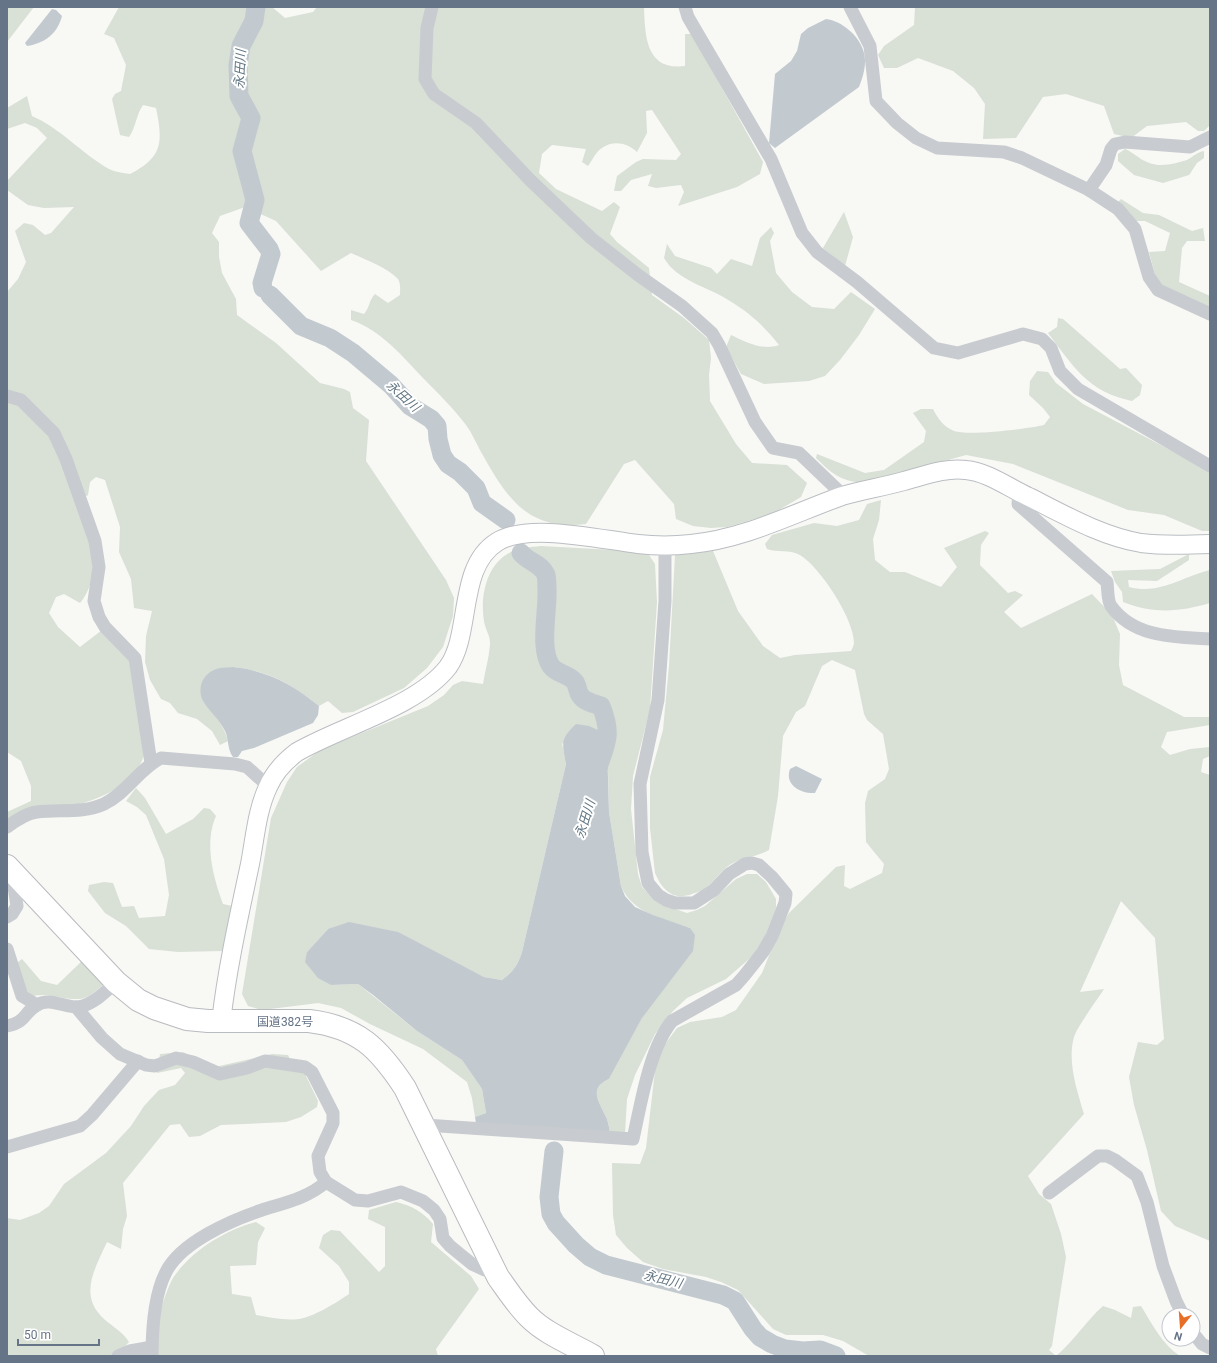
<svg xmlns="http://www.w3.org/2000/svg" width="1217" height="1363" font-family="Roboto,'Noto Sans JP',sans-serif">
<style>
.green{fill:#d9e0d6}
.water{fill:#c2cad0}
.lines{fill:none;stroke-linecap:round;stroke-linejoin:round}
.river{stroke:#c2cad0;stroke-width:19}
.secondary-casing{stroke:#babec3;stroke-width:20}
.highway-casing{stroke:#b8bbbf;stroke-width:24}
.street{stroke:#c8cbcf;stroke-width:13}
.secondary{stroke:#fff;stroke-width:18}
.highway{stroke:#fff;stroke-width:22}
.labels{text-anchor:middle;dominant-baseline:central;stroke-width:4;stroke-linejoin:round;paint-order:stroke}
.street-label{font-size:12px;fill:#667487;stroke:#fff}
.water-label{font-size:13px;font-style:italic;fill:#627683;stroke:#fff}
</style>
<rect width="100%" height="100%" fill="#f8f8f5"/>
<g class="green">
<path d="M7 7H34L7 42Z"/>
<path d="M119 7H272L285 18 313 12 317 7H644C645 37 646 71 685 66V34H692L763 162 760 174 737 187 678 206 684 192 681 185 656 188 648 186 652 174 631 180 621 191H614L617 176 636 162 643 159 676 160 681 154 652 110 646 111 647 133 637 152C627 143 614 140 602 148 596 151 592 161 588 166L582 162 586 149 552 145 542 154 539 173 556 189 602 211 614 202 620 207 610 234 617 242 649 268 652 295 684 318 709 340 711 358 709 375 710 401 736 444 752 463 787 465 807 483 801 497 772 514 727 527 711 528 693 526 676 519 674 504 635 460 624 464 586 524C527 531 507 498 481 452 476 443 472 433 466 425 454 409 438 393 423 378 402 356 381 330 351 320V310L364 314C370 307 369 300 375 294L388 303 400 295C400 290 401 284 398 279 388 268 364 259 351 253L321 271 276 221 245 207 220 216 212 233 219 242V257L222 273 236 299 237 315 276 343 320 383 344 389 350 392 353 408 369 420 366 461 446 580 454 598 453 616 443 647 427 668 404 688 353 712 342 713 328 701 319 706C293 685 267 670 233 667L203 701C213 713 224 725 228 741L220 745 212 731 197 719 178 713 170 703 161 699 150 680 145 662 146 636 152 611 134 608 131 579 119 552 120 527 105 480 96 477 90 482 88 495 76 502C88 535 105 572 80 603L64 594 56 597 49 613 58 627 80 647 102 630 129 660 145 751C134 803 49 811 7 820V812L31 801V786L21 761 7 752V292L18 279 26 262 15 231 24 223 33 225 45 235 51 233 74 207 44 208 28 205 7 190V181L47 138 37 128 25 123 7 129V108L27 96 32 116C60 128 81 153 109 169 115 172 123 173 130 174 163 157 163 142 156 108L143 105C136 115 136 127 129 137L120 135 112 99 115 94 121 91 126 65 114 38 104 34Z"/>
<path d="M915 7H1210V125L1204 131H1198L1186 122 1147 126 1131 138 1114 134 1104 106 1066 94 1043 97 1016 138 983 139 985 104 974 88 953 71 918 58 897 68H884L878 55 884 46 914 25Z"/>
<path d="M1125 149C1133 152 1139 159 1147 162 1160 168 1174 164 1187 160 1193 157 1197 152 1204 151V158L1197 163 1189 175 1163 183 1134 175 1118 161V154Z"/>
<path d="M1121 199 1143 213 1159 215 1192 231 1203 228 1205 241H1187L1182 248 1179 282 1210 296V309L1162 286 1156 278 1149 252 1165 251 1170 233 1145 221H1136L1117 203Z"/>
<path d="M844 212 853 237 845 266 823 248Z"/>
<path d="M771 227 774 233 770 241 776 273 792 292 812 307 834 309 851 292 875 309 859 335 840 360 825 376 809 381 764 384 741 374 726 347 731 335C745 342 763 351 779 345 764 326 751 314 730 301 709 287 677 281 664 258L667 244 675 256 711 268 717 274 731 259 752 266 760 238Z"/>
<path d="M1058 318 1063 319 1120 369 1126 368 1142 385 1140 395 1132 401C1088 392 1073 366 1048 333L1057 327Z"/>
<path d="M1037 371 1048 372 1056 383 1083 404 1210 471V531H1202L1164 515 1128 510 1013 464 966 455 865 483C841 481 833 475 816 458L817 454 865 473 884 470 924 442 926 431 913 413 921 409H933C938 419 944 427 954 431 969 436 1027 429 1044 425L1050 417 1043 408 1029 395 1030 381Z"/>
<path d="M881 500 879 520 873 539 875 560 890 572H905L941 587 957 567 944 548 985 531 989 533 981 545 980 565 1008 593 1015 591 1023 595 1004 612 1021 628 1092 594 1112 615 1120 634 1119 665 1123 685 1184 717H1210V725L1167 732 1161 747 1170 755 1190 749 1210 747V756L1203 759 1201 772 1210 775V1241L1175 1226 1161 1211 1147 1150 1134 1105 1129 1077 1138 1042 1157 1045 1164 1039 1155 938 1121 901 1080 992 1104 989C1097 1000 1077 1027 1074 1037 1067 1062 1077 1090 1084 1114L1028 1176 1039 1194 1051 1204 1061 1234 1066 1257 1052 1346 1049 1350 1056 1356C1074 1341 1086 1321 1103 1306L1115 1310 1131 1318 1133 1307 1141 1306C1152 1324 1162 1344 1180 1356H869L843 1341 823 1335H786L773 1329 738 1290 721 1282 706 1277 663 1269 643 1262 627 1248 616 1235 613 1215 612 1163 640 1164 646 1148 655 1071 660 1051 677 1028 690 1022 722 1017 736 1010 762 973 780 928 789 913 836 867 845 865 844 886 850 889 882 873 884 864 866 842 865 803 868 791 885 779 889 769 883 734 867 720 864 714 855 670 832 660 822 666 805 706 796 712 783 736 778 796 769 850C757 857 743 857 731 864 722 869 715 881 706 888 703 891 697 892 692 894 673 901 662 890 655 873L650 828V777L663 730 669 666 675 555 713 551 738 611 763 646 780 658 795 655 851 651C852 649 854 645 854 643 854 619 820 567 800 555 789 549 778 553 767 549L765 544 772 535 814 523 837 526 859 520 867 504Z"/>
<path d="M541 546 632 551 649 555 655 564 657 602 650 709 633 776 631 809 638 874 642 887 654 899 669 907 687 913 697 910 705 906 736 879 747 874H757L766 882 776 899V908L763 941 756 953 726 979 687 998 673 1011 655 1034 635 1075 627 1099 625 1134 610 1133C609 1127 608 1120 605 1115 598 1100 589 1088 609 1079L690 928C663 918 633 914 621 886L609 812 608 770 562 743 566 764 522 952C518 965 513 972 502 980L484 977 454 962 328 929 307 952 331 985 358 984 417 1031 462 1060 482 1089 486 1113 475 1117 472 1098 467 1082 423 1049 370 1024 341 1008 318 1003 262 1010 248 1006 242 994 271 818 287 782 297 767 319 751 335 744 428 706 444 695 453 685 462 681 483 684C485 671 489 658 490 645 491 637 485 629 484 621 480 597 486 564 511 552 521 548 530 547 541 546Z"/>
<path d="M1189 554V560L1157 581 1128 580 1129 587C1160 595 1181 577 1210 570V603C1180 612 1153 614 1123 602L1122 592 1115 582 1111 571 1160 569Z"/>
<path d="M136 788 145 798 166 834 193 819 204 808 210 809 216 816C204 842 213 877 223 904L232 906 223 951 178 952 149 949 126 926 105 913 88 891 89 885 104 882 113 883 122 907 134 906 139 918 165 916 169 895 164 859 146 815 137 807 126 801Z"/>
<path d="M22 959 41 981 57 985 82 961 104 984C99 988 94 993 89 996 73 1005 52 991 33 996L24 989 17 963Z"/>
<path d="M183 1052 215 1067 272 1054 288 1055 295 1069 305 1074 318 1101 317 1107 301 1117 286 1122 221 1125 200 1136 189 1137 180 1124 170 1125 123 1183 127 1216 123 1229 121 1249 107 1242C95 1268 78 1296 104 1319 113 1327 123 1332 129 1342L121 1351 110 1356H7V1218L20 1220 39 1213 49 1206 64 1184 106 1153 131 1126 144 1106 159 1090 175 1085 185 1073 181 1068 157 1073 160 1054Z"/>
<path d="M396 1202C412 1206 422 1211 433 1224L431 1242 471 1276 479 1289 436 1349 438 1356H156C156 1348 155 1339 156 1331 158 1318 166 1290 173 1278 191 1251 225 1230 256 1222L265 1228 258 1242 256 1265 230 1266 232 1294 251 1297 256 1315C270 1317 284 1321 299 1319 313 1317 336 1303 349 1294V1282L339 1266 319 1248 323 1235 331 1230 340 1231 379 1272 385 1266V1227L368 1219 369 1210Z"/>
</g>
<g class="water">
<path d="M52 9 56 10 62 16C57 35 44 43 27 46L25 43Z"/>
<path d="M826 19C842 21 860 36 864 53 867 64 863 77 859 87L775 148 769 143 775 74 791 61 797 51 801 34 808 28Z"/>
<path d="M233 667C266 670 294 685 319 706L318 715 313 723 254 748 242 751 238 757H233C227 749 229 739 225 731 219 719 209 711 203 701 197 689 202 675 214 670 219 667 227 668 233 667Z"/>
<path d="M576 724 589 726 602 732 607 744 609 812 621 886 625 896 635 907 653 915 690 928 695 935 693 951 642 1018 609 1079C589 1088 598 1100 605 1115 608 1120 609 1127 610 1133L476 1124 475 1117 486 1113 482 1089 462 1060 417 1031 373 995 358 984 331 985 318 978 305 962 307 952 328 929 349 922 398 932 484 977 502 980C513 972 518 965 522 952L566 764C562 743 560 739 576 724Z"/>
<path d="M796 766 822 779 815 793C801 794 784 785 790 769Z"/>
</g>
<g class="lines">
<g class="river">
<path d="M256 7 254 21 241 46 238 65 239 96 251 118 242 151 255 200 249 223 269 249 271 254 262 283 263 288"/>
<path d="M270 295 301 326 330 338 353 353 391 385 410 406 431 419 437 426 438 439 442 455 448 464 460 472 476 488 482 503 506 520"/>
<path d="M521 553C528 562 541 563 546 575 547 579 547 586 547 590 548 611 539 649 551 666 557 674 568 674 574 681 578 685 577 691 580 695 584 702 595 704 601 706 612 733 607 742 598 767"/>
<path d="M554 1151 549 1197 551 1214 556 1223 576 1245 590 1257 606 1265 723 1295 735 1301 753 1329 760 1337 772 1344 785 1349 803 1351 820 1350 836 1356"/>
</g>
<g class="secondary-casing">
<path id="secondary" d="M221 1022C227 969 239 916 250 864 255 838 257 810 268 787 274 773 285 761 297 752 340 727 418 706 448 667 472 634 457 567 497 542 528 522 602 540 638 544 656 546 673 546 691 544 744 539 792 514 842 496 862 490 883 487 904 481 923 476 946 467 966 470 988 472 1009 488 1029 497 1065 515 1101 536 1141 543 1164 546 1187 545 1210 544"/>
</g>
<g class="highway-casing">
<path id="highway" d="M7 866 116 982 138 1000 154 1008 187 1019 208 1021H309C358 1027 379 1048 405 1088L498 1277C508 1291 517 1305 529 1317 546 1334 572 1344 593 1356"/>
</g>
<g class="street">
<path d="M432 7 427 28 425 79 434 94 476 123 530 180 591 238 638 275 682 306 712 333 719 345 755 422 773 448 799 453 844 496"/>
<path d="M685 7 688 17 771 159 802 233 817 252 857 282 934 348 958 353 1023 334 1042 339 1051 348 1060 371 1078 389 1210 466"/>
<path d="M850 7 870 46 876 101 897 123 916 138 937 148 1004 152 1022 158 1089 190 1118 209 1135 229 1149 277 1158 290 1210 314"/>
<path d="M1089 190 1106 165 1111 149 1115 144 1125 142 1190 147 1210 137"/>
<path d="M7 396 21 400 54 433 66 459 95 541 99 567 94 601 99 617 105 627 135 658 151 763"/>
<path d="M1019 493 1018 504 1107 582C1108 588 1107 600 1111 606 1134 638 1175 637 1210 639"/>
<path d="M7 827C15 821 28 813 37 812 60 809 82 814 104 804 127 793 139 769 161 758L235 764 247 767 268 786"/>
<path d="M7 917 12 914 17 906 12 874"/>
<path d="M7 949 22 996 37 1005"/>
<path d="M76 1007 102 1038 120 1054 146 1065 155 1066 176 1058 193 1062 220 1074 247 1068 265 1061 305 1067 312 1072 333 1113V1123L318 1156 320 1172 326 1182 355 1200 368 1201 401 1192 423 1201 434 1210 440 1219 443 1238 450 1246 472 1264 485 1270 495 1271"/>
<path d="M7 1026C27 1022 23 1013 37 1005 49 997 64 1007 77 1007 92 1006 105 992 116 982"/>
<path d="M425 1125 633 1139C641 1104 649 1049 672 1021L736 985 744 976 763 952 772 936 785 903 786 894 772 877 759 865 752 863 745 864 729 874 714 890 694 903H675L666 900 658 895 648 883 642 852 640 784 658 700 665 601V545"/>
<path d="M7 1147 80 1126 92 1115 138 1061"/>
<path d="M1049 1193 1098 1156H1107L1115 1160 1137 1176 1147 1202 1163 1266 1176 1301 1183 1315"/>
<path d="M1193 1333 1202 1344 1210 1348"/>
<path d="M118 1356 130 1351 152 1347"/>
<path d="M152 1356C152 1331 154 1295 166 1272 181 1242 232 1220 262 1210 284 1203 308 1198 326 1182"/>
</g>
<use href="#secondary" class="secondary"/>
<use href="#highway" class="highway"/>
</g>
<g class="labels">
<g class="street-label">
<text x="285" y="1022">国道382号</text>
</g>
<g class="water-label">
<text transform="translate(240 69) rotate(-87)">永田川</text>
<text transform="translate(403 396) rotate(42)">永田川</text>
<text transform="translate(585 819) rotate(-73)">永田川</text>
<text transform="translate(663 1279) rotate(14)">永田川</text>
</g>
</g>
<rect width="1217" height="1363" fill="none" stroke="#667487" stroke-width="16"/>
<g transform="translate(1181 1327) rotate(197)"><circle r="19" fill="#ffffff" stroke="#c2c7cf"/>
<path d="M0-3L7 15L0 10L-7 15Z" fill="#e86e25"/>
<text y="-6" font-size="11" font-weight="bold" text-anchor="middle" fill="#667487">N</text>
</g>
<path d="M18 1339v6h81v-6" fill="none" stroke="#667487" stroke-width="2"/>
<text x="24" y="1339" font-size="12" fill="#667487" stroke="#ffffff" stroke-width="3" paint-order="stroke">50 m</text>
</svg>
